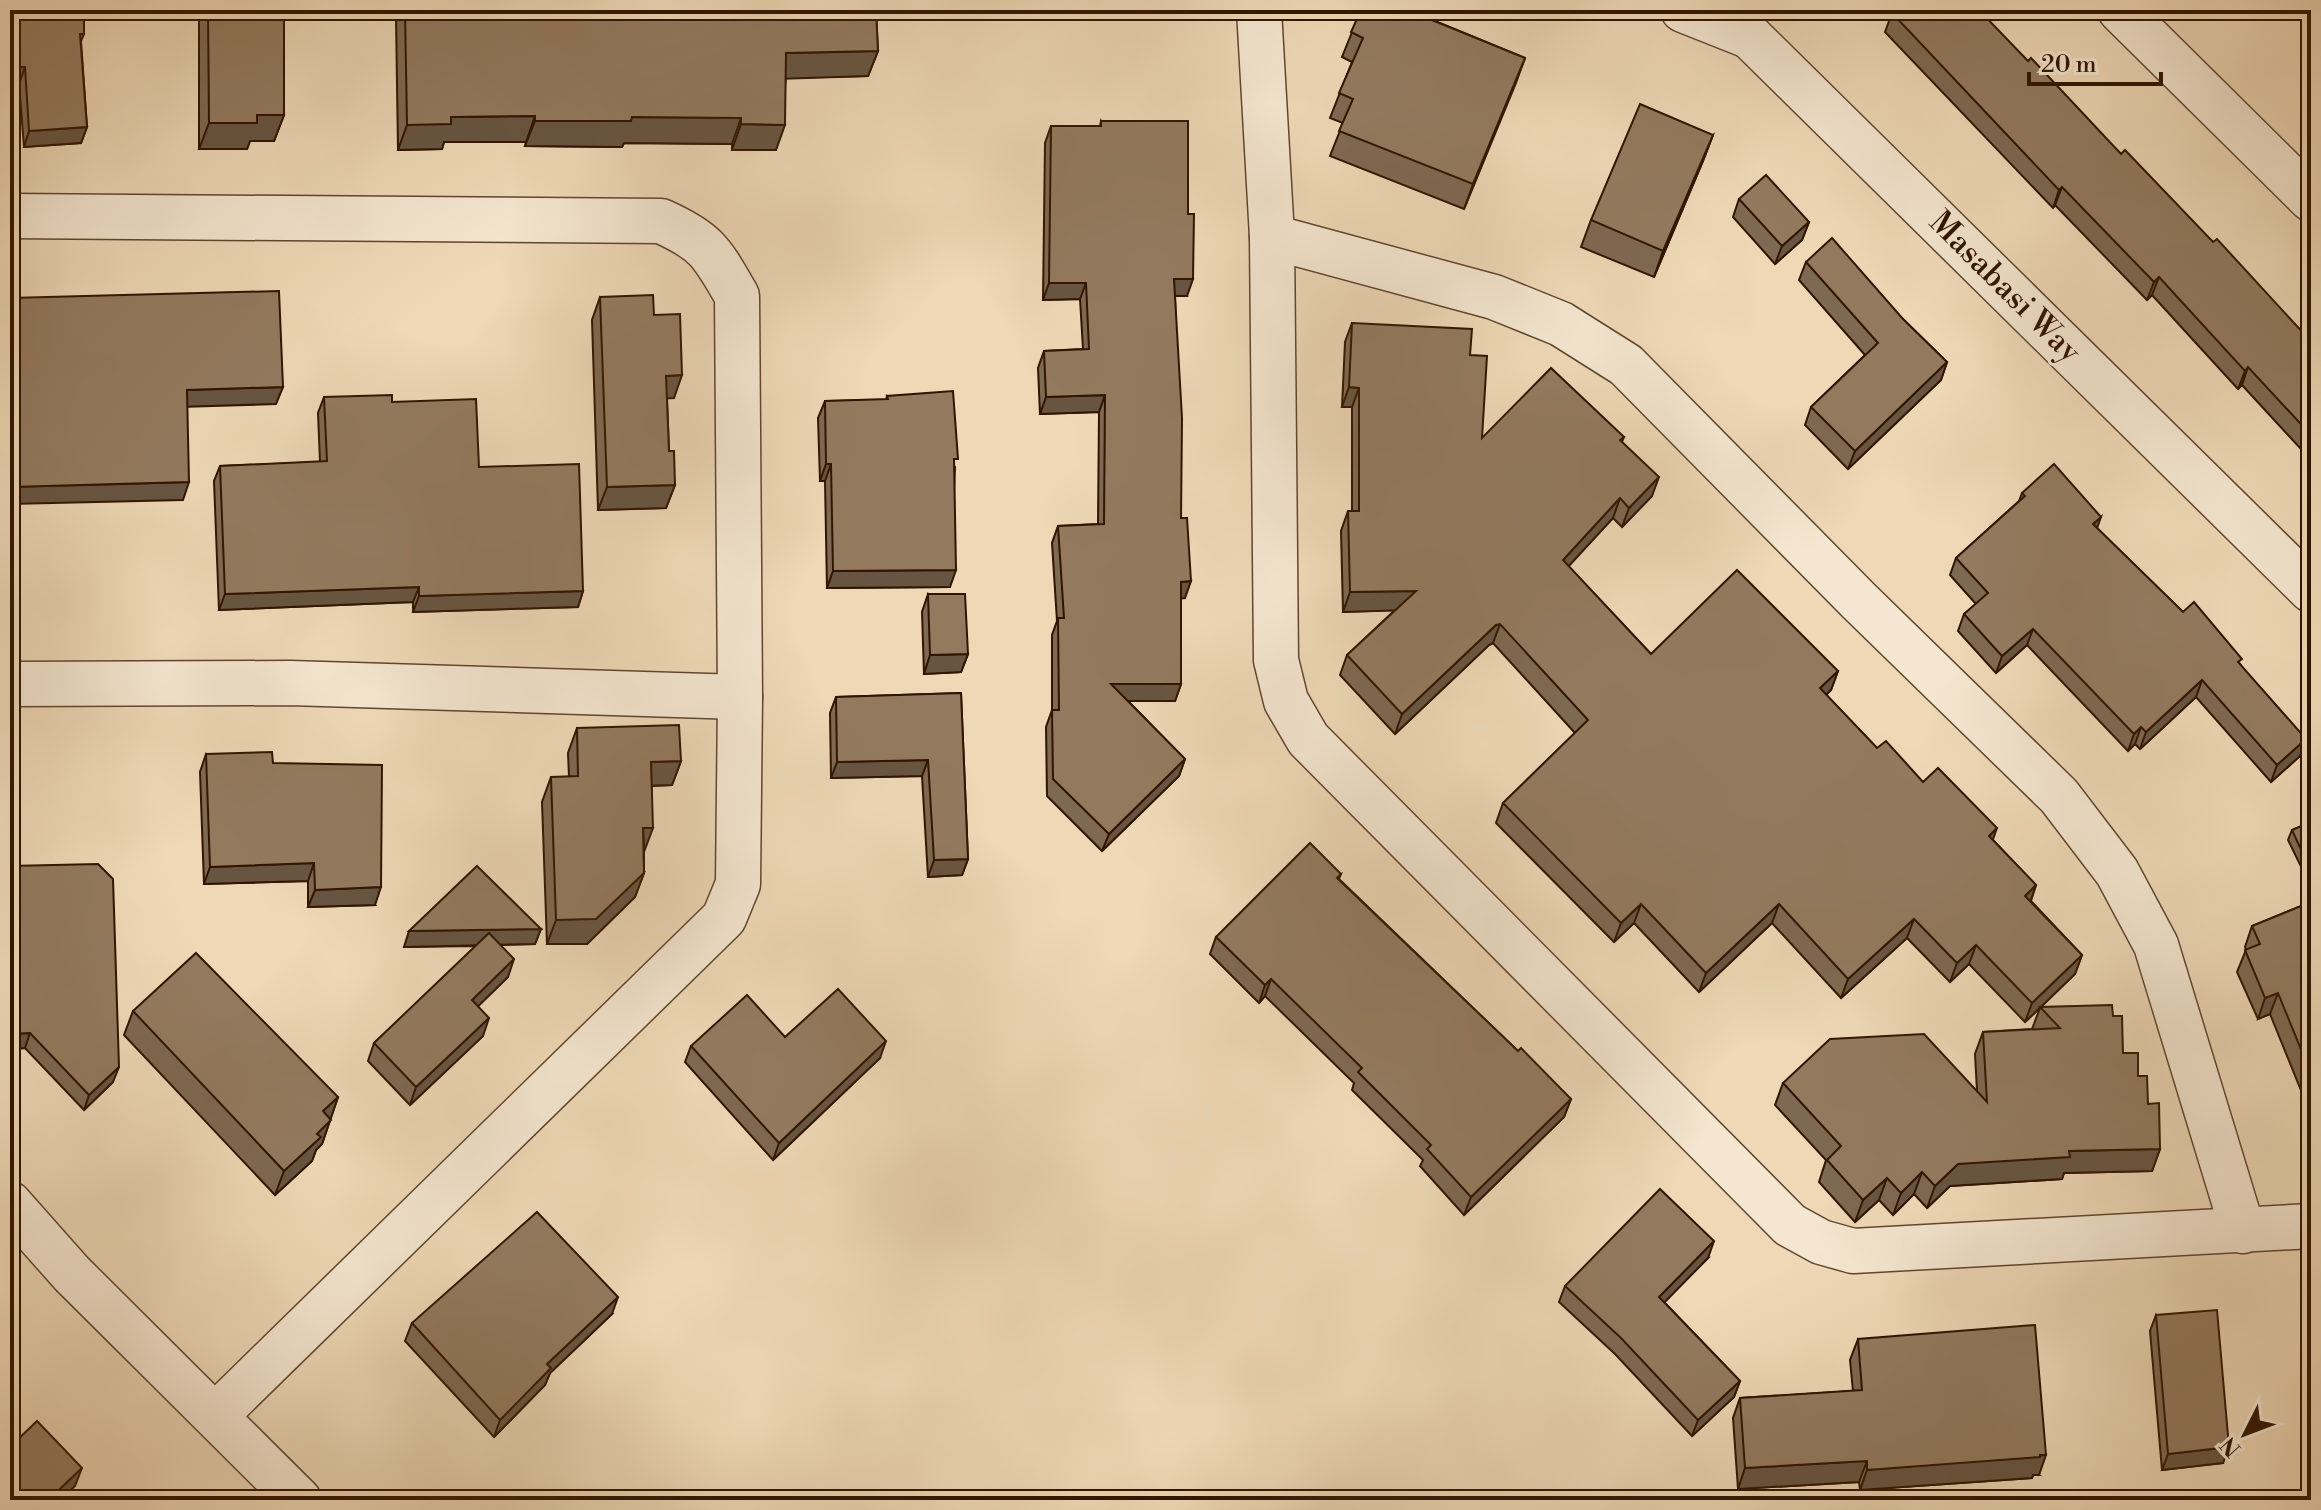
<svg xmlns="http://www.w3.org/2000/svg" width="2321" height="1510" font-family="'Libre Bodoni',serif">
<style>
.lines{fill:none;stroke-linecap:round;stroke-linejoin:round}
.minor-casing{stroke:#60462e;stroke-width:47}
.minor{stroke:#f4e6d0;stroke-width:44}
.wall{fill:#7e6952;stroke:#311500;stroke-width:2}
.shaded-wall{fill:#675542;stroke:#311500;stroke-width:2}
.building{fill:#937a5f;stroke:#311500;stroke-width:2}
.labels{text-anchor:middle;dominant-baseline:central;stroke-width:6;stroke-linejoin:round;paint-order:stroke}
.street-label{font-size:32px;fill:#311500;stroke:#f4e6d0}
</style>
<rect width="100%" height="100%" fill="#eed8b6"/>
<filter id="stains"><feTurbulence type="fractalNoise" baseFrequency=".0025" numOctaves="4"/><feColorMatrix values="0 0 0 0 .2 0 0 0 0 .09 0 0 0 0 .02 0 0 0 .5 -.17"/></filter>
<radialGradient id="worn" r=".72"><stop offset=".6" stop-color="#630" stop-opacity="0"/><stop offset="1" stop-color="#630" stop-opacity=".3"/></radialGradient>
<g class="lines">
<g class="minor-casing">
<g id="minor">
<path d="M1259 10 1272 237 1276 660 1286 701 1308 739 1790 1225 1821 1242 1853 1251 2311 1226"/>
<path d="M1683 10 1746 35"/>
<path d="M1723 10 2311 590"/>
<path d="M2120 10 2311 199"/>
<path d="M10 216 661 221C708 242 712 253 737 296L740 697 738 884 724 918 216 1415"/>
<path d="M1272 237 1494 297 1561 324 1626 365 1859 601 2059 796 2117 872 2156 945 2243 1231"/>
<path d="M10 684 290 683 740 697"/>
<path d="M10 1204 72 1274 299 1500"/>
</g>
</g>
<use href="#minor" class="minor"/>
</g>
<g class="wall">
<path d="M10 10 84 34 81 41 87 127 81 143 24 147 19 84Z"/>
<path d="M201 10H284V115L274 141H250L247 149H199V16Z"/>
<path d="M398 10H876L878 51 868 76 786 78 776 150H732V144L624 143 622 147 525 146 526 142H444L442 149 398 150 396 17Z"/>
<path d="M1361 10H1420L1418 14 1525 58 1464 209 1330 156 1343 123 1330 118 1352 62 1342 57Z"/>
<path d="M1892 13 2028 61 2121 154 2213 242 2306 336H2311V460L2242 385 2238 389 2152 295 2147 300 2055 205 2053 208 1885 32Z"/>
<path d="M1101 121 1187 296H1175L1181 518 1185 598H1181V684L1175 701H1128L1185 759 1179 776 1102 851 1047 796 1046 727 1052 710V635L1057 621 1052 543 1058 526 1098 524 1099 412 1040 414 1038 368 1044 351 1083 349 1080 299 1043 300 1045 143 1051 126H1100Z"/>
<path d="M1713 135 1703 161 1654 277 1581 247 1591 220Z"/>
<path d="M1739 199 1809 222 1802 240 1775 264 1733 217Z"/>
<path d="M1806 262 1903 319 1947 362 1941 380 1848 469 1805 425 1811 407 1865 355 1799 280Z"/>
<path d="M600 297 654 315 674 398H667L669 451 675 485 666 508 598 510 592 320Z"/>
<path d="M1352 323 1470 355 1482 438 1624 437 1622 442 1652 496 1622 527 1613 518 1568 566 1651 654 1838 671 1831 690 1826 695 1877 748 1923 782 1993 840 2036 885 2031 901 2082 955 2075 974 2041 1007 2113 1016 2123 1053 2138 1076 2148 1104 2160 1149 2152 1171 2064 1173 2062 1179 1950 1186 1927 1208 1914 1194 1893 1215 1879 1200 1855 1222 1819 1182 1826 1160 1775 1105 1783 1083 1977 1091 1975 1054 1983 1032 2032 1029 2040 1008 2025 1022 1969 964 1950 982 1907 938 1841 998 1772 923 1699 992 1634 923 1614 942 1496 823 1503 803 1575 733 1493 643 1489 645 1395 734 1340 675 1347 655 1395 610 1343 612 1341 531 1348 511H1352V407H1342L1345 342Z"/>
<path d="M887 396 955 467 950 587 827 588 825 481H820L818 418 825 401 886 400Z"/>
<path d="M324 397 392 402 479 467 583 591 578 607 413 612V602L219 610 214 481 220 466 320 462 318 413Z"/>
<path d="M2022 493 2097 528 2183 612 2240 664 2300 756 2271 782 2196 697 2140 749 2135 744 2128 751 2027 645 1996 673 1958 631 1964 614 1976 604 1950 575 1956 558 2019 501Z"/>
<path d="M928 594 968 654 961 672 924 674 922 612Z"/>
<path d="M961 693 968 859 962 875 928 877 922 776 831 778 830 713 836 697Z"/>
<path d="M577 728 681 761 672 785 652 786 644 852V873L635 897 587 944H547L542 802 551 777H569L568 753Z"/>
<path d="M206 754 375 905 308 907V881L204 884 200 772Z"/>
<path d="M2311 822V882L2309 883 2288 840 2292 830Z"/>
<path d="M10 866 113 1082 84 1110 25 1048 10 1049Z"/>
<path d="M1341 874 1339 879 1518 1051 1571 1099 1564 1117 1464 1215 1420 1166 1423 1160 1352 1090 1354 1083 1265 996 1259 1003 1210 954 1216 937Z"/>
<path d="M2311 902V1115L2270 1014 2258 1019 2237 972 2246 950 2245 947 2252 926Z"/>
<path d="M541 929 535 944 501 945 508 977 478 1006 483 1036 410 1105 368 1061 374 1043 477 946 404 947Z"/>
<path d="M133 1011 338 1097 322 1144 316 1150 312 1161 275 1195 124 1035Z"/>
<path d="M785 1037 880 1058 773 1160 685 1062 691 1046Z"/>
<path d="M2311 1115V1155L2303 1136Z"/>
<path d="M1708 1258 1664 1302 1740 1381 1734 1397 1692 1436 1615 1354 1559 1302 1565 1286Z"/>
<path d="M612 1314 550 1373 545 1385 494 1437 405 1341 412 1323Z"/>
<path d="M2156 1315 2223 1463 2162 1470 2150 1331Z"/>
<path d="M1858 1339 2039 1475H2033L2032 1478 1860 1490 1859 1482 1738 1489 1733 1418 1740 1398 1853 1391 1850 1360Z"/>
</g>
<g class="shaded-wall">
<path d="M878 51 868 76 777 79 786 53Z"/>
<path d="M1525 58 1516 83 1464 209 1473 184Z"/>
<path d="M10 67H25L19 84 10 83Z"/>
<path d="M257 115H284L274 141H250L247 149H199L209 123Z"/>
<path d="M535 116 526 142H444L442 149 398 150 407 125 451 117Z"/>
<path d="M632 117 741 118 732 144 624 143 622 147 525 146 535 121Z"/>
<path d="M741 124 785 125 776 150H732Z"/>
<path d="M87 127 81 143 24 147 29 131Z"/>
<path d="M1713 135 1703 161 1654 277 1663 251Z"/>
<path d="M2062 187 2055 205 2053 208 2059 190Z"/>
<path d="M1809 222 1802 240 1775 264 1782 246Z"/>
<path d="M2159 277 2152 295 2147 300 2154 282Z"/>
<path d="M1174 279H1193L1187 296H1168Z"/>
<path d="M1049 283H1086L1080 299 1043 300Z"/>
<path d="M1947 362 1941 380 1848 469 1855 451Z"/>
<path d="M2248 367 2242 385 2238 389 2245 371Z"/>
<path d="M682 375 674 398 658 399 666 376Z"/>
<path d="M283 387 276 404 180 407 187 390Z"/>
<path d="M1349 387 1359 388 1352 407H1342Z"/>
<path d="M1105 395 1099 412 1040 414 1046 397Z"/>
<path d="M826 464H831L825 481H820Z"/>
<path d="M1659 477 1652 496 1622 527 1629 508Z"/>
<path d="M189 482 183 500 10 504V487Z"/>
<path d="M675 485 666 508 598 510 607 487Z"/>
<path d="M1620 498 1613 518 1556 580 1563 560Z"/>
<path d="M2101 517 2095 534 2093 524Z"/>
<path d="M956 570 950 587 827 588 833 571Z"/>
<path d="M1191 581 1185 598 1175 599 1181 582Z"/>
<path d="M419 587 413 602 219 610 225 594Z"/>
<path d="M583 591 578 607 413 612 419 596Z"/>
<path d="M1416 591 1409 610 1343 612 1350 592Z"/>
<path d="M1500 624 1493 643 1489 645 1395 734 1402 714 1496 625Z"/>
<path d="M2033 629 2027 645 1996 673 2002 656Z"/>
<path d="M968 654 961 672 924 674 930 655Z"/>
<path d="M1838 671 1831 690 1813 708 1820 688Z"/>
<path d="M2202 680 2196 697 2140 749 2146 732Z"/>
<path d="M1111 684H1181L1175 701H1105Z"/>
<path d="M2141 727 2135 744 2128 751 2134 734Z"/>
<path d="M2306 739 2300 756 2271 782 2277 765Z"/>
<path d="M1185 759 1179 776 1102 851 1109 834Z"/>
<path d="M928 760 922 776 831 778 837 762Z"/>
<path d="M681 761 672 785 642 786 651 762Z"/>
<path d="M643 828H653L644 852Z"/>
<path d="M1997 828 1990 848 1989 836Z"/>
<path d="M968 859 962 875 928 877 934 860Z"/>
<path d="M314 863 308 881 204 884 210 867Z"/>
<path d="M644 873 635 897 587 944H547L556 920Z"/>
<path d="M2036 885 2029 905 2025 896Z"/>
<path d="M381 887 375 905 308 907 315 890Z"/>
<path d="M1641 904 1634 923 1614 942 1621 923Z"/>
<path d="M1779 904 1772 923 1699 992 1706 973Z"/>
<path d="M1914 919 1907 938 1841 998 1848 979Z"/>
<path d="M541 929 535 944 404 947 409 931Z"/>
<path d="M1976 945 1969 964 1950 982 1957 963Z"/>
<path d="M2082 955 2075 974 2025 1022 2032 1003Z"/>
<path d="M514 959 508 977 466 1018 472 1000Z"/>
<path d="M1271 979 1265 996 1259 1003 1265 985Z"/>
<path d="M2278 993 2270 1014 2258 1019 2265 998Z"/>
<path d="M489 1018 483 1036 410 1105 416 1087Z"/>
<path d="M30 1033 25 1048 10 1049V1034Z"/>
<path d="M886 1041 880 1058 773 1160 779 1143Z"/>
<path d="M119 1067 113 1082 84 1110 89 1095Z"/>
<path d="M338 1097 322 1144 316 1150 312 1161 275 1195 284 1171 323 1111Z"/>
<path d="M1571 1099 1564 1117 1464 1215 1471 1197Z"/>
<path d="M2160 1149 2152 1171 2064 1173 2062 1179 1950 1186 1927 1208 1935 1186 1958 1164 2069 1151Z"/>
<path d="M1922 1172 1914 1194 1893 1215 1901 1193Z"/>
<path d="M1887 1178 1879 1200 1855 1222 1863 1200Z"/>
<path d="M1714 1241 1708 1258 1653 1314 1659 1297Z"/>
<path d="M618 1297 612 1314 550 1373 545 1385 494 1437 500 1420 547 1364Z"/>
<path d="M1740 1381 1734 1397 1692 1436 1698 1420Z"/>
<path d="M2229 1447 2223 1463 2162 1470 2168 1454Z"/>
<path d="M2046 1455 2039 1475H2033L2032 1478 1860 1490 1867 1470Z"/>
<path d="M1867 1461 1859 1482 1738 1489 1745 1468Z"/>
<path d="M82 1468 75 1486 61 1500H48Z"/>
</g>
<g class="building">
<path d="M10 10H84V34H80L87 127 29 131 25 67H10Z"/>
<path d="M208 10H284V115H257V123H209Z"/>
<path d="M405 10H876L878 51 786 53 785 125 741 124V118L632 117 631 121H535V116L451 117V124L407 125Z"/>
<path d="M1361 10H1419L1417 14 1525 58 1473 184 1339 131 1353 99 1339 93 1363 38 1351 32Z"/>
<path d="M1895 10H1979L2028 61 2031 58 2121 154 2125 150 2213 242 2217 239 2306 336 2309 334 2311 336V435L2248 367 2245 371 2159 277 2154 282 2062 187 2059 190 1892 13Z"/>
<path d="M1640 104 1713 135 1663 251 1591 220Z"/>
<path d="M1101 121H1188V214H1194L1193 279H1174L1182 418 1181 518H1187L1191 581 1181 582V684H1111L1185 759 1109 834 1053 779 1052 710H1059L1058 618H1064L1058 526 1104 524 1105 395 1046 397 1044 351 1089 349 1086 283H1049L1051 126H1101Z"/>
<path d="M1766 175 1809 222 1782 246 1739 199Z"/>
<path d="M1832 238 1903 319 1947 362 1855 451 1811 407 1878 343 1806 262Z"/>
<path d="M279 291 283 387 187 390 189 482 10 487V298Z"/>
<path d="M653 295 654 315 680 314 682 375 666 376 669 451H674L675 485 607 487 600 297Z"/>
<path d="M1352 323 1472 329 1470 355 1487 356 1482 438 1551 368 1624 437 1620 440 1659 477 1629 508 1620 498 1563 560 1651 654 1737 570 1838 671 1820 688 1877 748 1886 741 1923 782 1938 768 1997 828 1989 836 2036 885 2025 896 2082 955 2032 1003 1976 945 1957 963 1914 919 1848 979 1779 904 1706 973 1641 904 1621 923 1503 803 1588 720 1500 624 1496 625 1402 714 1347 655 1416 591 1350 592 1348 511H1359V388L1349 387Z"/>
<path d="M953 391 958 459H954L956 570 833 571 831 464H826L825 401 888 399 887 396Z"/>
<path d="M392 395V402L476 399 479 467 579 464 583 591 419 596V587L225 594 220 466 327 461 324 397Z"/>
<path d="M2054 464 2101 517 2093 524 2183 612 2194 602 2242 659 2238 662 2306 739 2277 765 2202 680 2146 732 2141 727 2134 734 2033 629 2002 656 1964 614 1988 593 1956 558 2025 496 2022 493Z"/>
<path d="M928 594H965L968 654 930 655Z"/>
<path d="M961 693 968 859 934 860 928 760 837 762 836 697Z"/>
<path d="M679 725 681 761 651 762 653 828H643L644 873 596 919 556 920 551 777 578 776 577 728Z"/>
<path d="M272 752 273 763 382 765 381 887 315 890 314 863 210 867 206 754Z"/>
<path d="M2311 822V871L2292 830Z"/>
<path d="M1310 843 1341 874 1337 878 1518 1051 1521 1048 1571 1099 1471 1197 1427 1149 1431 1145 1358 1072 1362 1068 1271 979 1265 985 1216 937Z"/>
<path d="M98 864 113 879 119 1067 89 1095 30 1033 10 1034V866Z"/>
<path d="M477 866 541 929 409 931Z"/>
<path d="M2311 902V1074L2278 993 2265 998 2245 950 2260 944 2252 926Z"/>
<path d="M489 933 514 959 472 1000 489 1018 416 1087 374 1043Z"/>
<path d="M196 953 338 1097 323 1111 331 1120 317 1134 321 1137 284 1171 133 1011Z"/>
<path d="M838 989 886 1041 779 1143 691 1046 747 995 785 1037Z"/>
<path d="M2112 1005 2113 1016H2122L2123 1053H2138V1076H2147L2148 1104 2159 1103 2160 1149 2069 1151 2070 1157 1958 1164 1935 1186 1922 1172 1901 1193 1887 1178 1863 1200 1827 1160 1841 1146 1783 1083 1830 1039 1924 1034 1987 1102 1983 1032 2060 1028 2040 1007Z"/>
<path d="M1660 1189 1714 1241 1659 1297 1740 1381 1698 1420 1621 1338 1565 1286Z"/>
<path d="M537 1212 618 1297 547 1364 551 1368 500 1420 412 1323Z"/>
<path d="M2217 1310 2229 1447 2168 1454 2156 1315Z"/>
<path d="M2035 1325 2046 1455H2040V1457L1867 1470V1461L1745 1468 1740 1398 1862 1390 1858 1339Z"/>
<path d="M37 1421 82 1468 48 1500H10V1447Z"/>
</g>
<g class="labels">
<g class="street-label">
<text transform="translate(2005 287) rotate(45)">Masabasi Way</text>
</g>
</g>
<rect width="2321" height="1510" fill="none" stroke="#eed8b6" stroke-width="40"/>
<rect x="12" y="12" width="2297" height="1486" fill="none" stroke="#311500" stroke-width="4"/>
<rect x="20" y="20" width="2281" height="1470" fill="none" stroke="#311500" stroke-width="2"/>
<g transform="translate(2245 1434) rotate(228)" stroke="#f4e6d0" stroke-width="6" paint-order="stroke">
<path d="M0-6L14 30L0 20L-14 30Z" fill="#311500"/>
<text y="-12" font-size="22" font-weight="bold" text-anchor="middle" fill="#311500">N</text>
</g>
<path d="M2029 72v12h132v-12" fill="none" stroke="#311500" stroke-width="4"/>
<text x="2041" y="72" font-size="24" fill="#311500" stroke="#f4e6d0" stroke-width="6" paint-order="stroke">20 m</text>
<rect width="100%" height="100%" filter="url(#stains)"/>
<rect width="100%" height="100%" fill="url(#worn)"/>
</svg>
